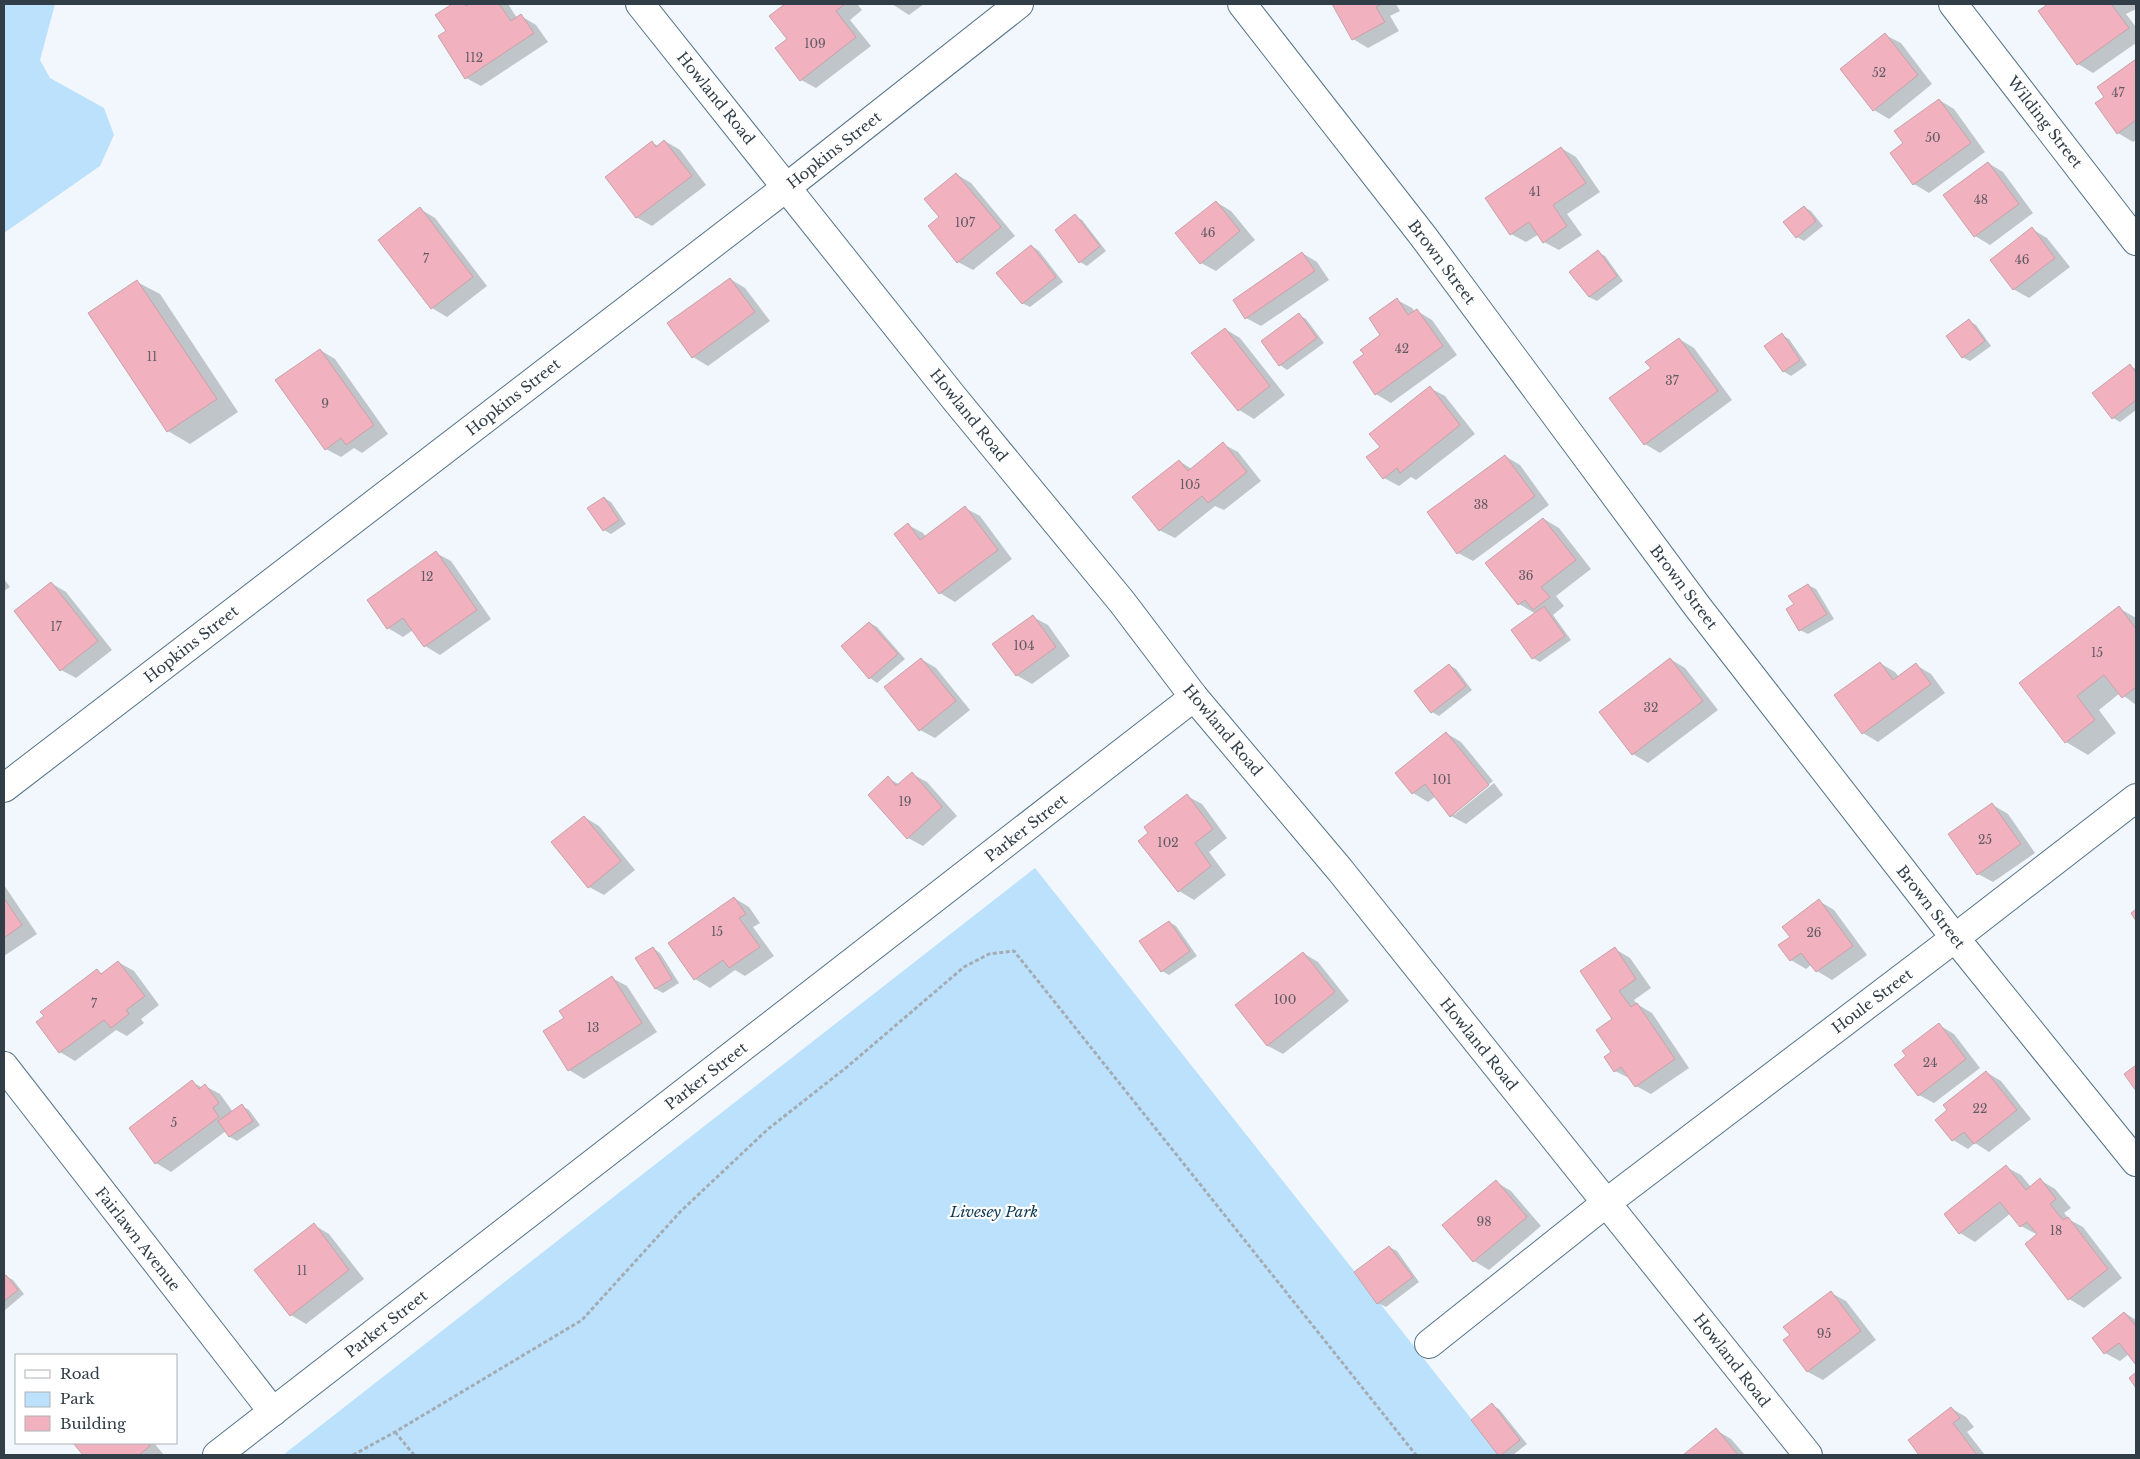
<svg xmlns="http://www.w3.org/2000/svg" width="2140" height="1459" font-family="'Libre Baskerville',serif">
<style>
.green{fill:#bce1fc}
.shadow{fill:#0003}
.building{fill:#f2b1be;stroke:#c8a2a9}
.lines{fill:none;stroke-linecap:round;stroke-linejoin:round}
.minor-casing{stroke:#567388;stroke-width:30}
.major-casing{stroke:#567388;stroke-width:30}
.path{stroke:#a4acb3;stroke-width:3;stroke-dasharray:4 2.5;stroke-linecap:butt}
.minor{stroke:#fff;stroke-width:28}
.major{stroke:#fff;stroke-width:28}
.labels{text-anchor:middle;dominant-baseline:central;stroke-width:4.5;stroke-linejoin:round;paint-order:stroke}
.number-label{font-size:12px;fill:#615b66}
.street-label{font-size:15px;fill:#313e48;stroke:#fff}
.park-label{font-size:15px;font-style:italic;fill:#0e3953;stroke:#fff}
</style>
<rect width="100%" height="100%" fill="#f1f7fc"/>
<g class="green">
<path d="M4 4H55L40 60 50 78 104 108 114 135 100 166 4 233Z"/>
<path d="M1035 868 1500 1455H283Z"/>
</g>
<g class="shadow">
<path d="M454 4H508L517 18 521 16 536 25 548 42 481 86 466 78 447 31 437 15Z"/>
<path d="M787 4H857L862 10 850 20 871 46 816 88 801 80 789 39 771 16Z"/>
<path d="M892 4H924L909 15Z"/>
<path d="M1333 4H1396L1400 11 1390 16 1399 31 1368 48 1353 39Z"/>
<path d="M2050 4H2136V9L2126 14 2136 27V43L2093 73 2078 64 2040 11Z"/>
<path d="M1885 35 1901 43 1932 84 1889 119 1874 110Z"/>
<path d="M2136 60V140L2133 142 2118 133 2106 97 2099 87Z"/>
<path d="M1939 100 1954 109 1985 152 1929 193 1914 184 1905 144Z"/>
<path d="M665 141 680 150 706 185 652 226 636 217 652 143 659 146Z"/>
<path d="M1561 148 1576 157 1600 192 1567 214 1582 235 1559 250 1544 242 1539 234 1526 242 1511 234Z"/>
<path d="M1988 163 2003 172 2033 213 1990 245 1975 236Z"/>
<path d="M956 174 971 183 1015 236 973 270 958 262 941 217Z"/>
<path d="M1216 202 1231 211 1255 240 1216 271 1201 263Z"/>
<path d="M1804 207 1811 211 1823 226 1804 241 1797 237Z"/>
<path d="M420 209 435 218 487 286 447 317 432 308 380 240Z"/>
<path d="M1075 216 1082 220 1106 251 1087 266 1080 262Z"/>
<path d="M2032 229 2047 238 2070 267 2029 298 2013 289Z"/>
<path d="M1032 246 1039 251 1063 282 1030 307 1022 303Z"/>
<path d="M1598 252 1605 256 1623 281 1597 301 1589 297Z"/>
<path d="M1302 253 1317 262 1329 280 1261 326 1246 318Z"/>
<path d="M730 279 745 288 770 321 708 366 693 357Z"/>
<path d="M137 282 160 294 238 412 190 444 168 431Z"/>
<path d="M1397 300 1412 308 1415 312 1417 311 1432 320 1457 355 1391 403 1376 394 1354 363 1366 355 1382 336Z"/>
<path d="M1299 315 1306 319 1324 343 1287 370 1280 365 1263 341Z"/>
<path d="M1969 321 1976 325 1991 346 1970 361 1962 357Z"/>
<path d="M1225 329 1240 338 1285 395 1254 419 1239 410 1193 353Z"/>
<path d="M1782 335 1789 339 1807 365 1791 376 1783 371Z"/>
<path d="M1679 339 1694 348 1732 400 1660 453 1645 444 1653 368Z"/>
<path d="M320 350 335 359 388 434 362 453 354 448 341 457 326 449Z"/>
<path d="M2130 366 2136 369V410L2120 422 2113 418Z"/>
<path d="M1430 388 1445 396 1475 434 1416 480 1411 477 1399 486 1384 478 1382 447Z"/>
<path d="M1223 444 1238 452 1261 481 1224 510 1215 506 1175 538 1159 530 1179 461 1192 469Z"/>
<path d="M1505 456 1520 465 1549 505 1473 561 1458 553Z"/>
<path d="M604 498 611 502 626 524 611 534 604 530Z"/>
<path d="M965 508 980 516 1012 559 955 602 940 593 908 525 923 533 926 537Z"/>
<path d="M1544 519 1559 528 1591 569 1556 596 1564 606 1553 615 1571 640 1540 662 1533 658 1536 614 1519 604 1487 563Z"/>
<path d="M436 553 451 561 491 619 440 655 425 646 413 630 403 637 388 628Z"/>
<path d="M4 579 10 587 4 591Z"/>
<path d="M51 583 66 592 112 650 76 678 61 670Z"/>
<path d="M1808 585 1816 589 1834 619 1808 634 1800 630 1796 604Z"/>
<path d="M2119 608 2136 618V705L2120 693 2099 710 2116 733 2088 755 2066 742 2020 683Z"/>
<path d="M1033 617 1048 625 1070 656 1032 684 1016 675Z"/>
<path d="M870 623 877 627 905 659 877 683 870 678 843 646Z"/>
<path d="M921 659 936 668 970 710 935 738 920 730Z"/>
<path d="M1670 659 1685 668 1718 710 1648 763 1633 754 1600 712Z"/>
<path d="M1880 663 1895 672 1899 677 1916 665 1931 674 1945 693 1878 742 1863 733Z"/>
<path d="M1449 665 1456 669 1472 690 1439 716 1432 712Z"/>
<path d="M1446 733 1461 742 1493 781 1454 812V815L1494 783 1503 795 1466 824 1451 816 1436 796 1428 802 1413 793 1397 773Z"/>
<path d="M912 774 927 782 957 816 923 846 908 838 888 778 900 785Z"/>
<path d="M1187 796 1202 804 1227 838 1209 852 1226 875 1194 900 1179 891 1150 833Z"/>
<path d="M1993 805 2008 814 2035 853 1993 882 1978 874Z"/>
<path d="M584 817 599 826 635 870 604 895 589 887Z"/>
<path d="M4 885 37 934 4 956Z"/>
<path d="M734 898 749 907 760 923 753 927 774 956 745 976 735 970 710 988 695 979Z"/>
<path d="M1819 901 1834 910 1867 955 1832 980 1817 971 1812 964 1806 969 1791 960 1792 937Z"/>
<path d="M1169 922 1176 926 1197 956 1169 975 1162 971Z"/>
<path d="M653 948 660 953 679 983 663 993 656 989Z"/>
<path d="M1615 949 1630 958 1651 988 1634 1000 1637 1004 1652 1013 1689 1068 1651 1094 1636 1086 1631 1079 1615 1071 1613 1052Z"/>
<path d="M1303 953 1318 962 1349 1001 1283 1054 1268 1046 1236 1006Z"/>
<path d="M118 962 134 971 159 1005 141 1019 144 1023 127 1036 116 1030 75 1061 60 1052 97 971 102 974Z"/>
<path d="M612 978 627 986 657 1032 584 1079 569 1070 565 1018Z"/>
<path d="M1939 1025 1954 1034 1980 1068 1934 1103 1919 1095Z"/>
<path d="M1986 1072 2001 1081 2031 1119 1989 1152 1975 1143 1968 1149 1953 1140 1949 1110Z"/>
<path d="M192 1082 203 1088 205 1086 220 1094 233 1112 242 1106 249 1110 260 1125 237 1141 230 1137 226 1131 171 1172 156 1163Z"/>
<path d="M2006 1167 2021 1175 2031 1187 2040 1180 2055 1189 2071 1208 2064 1213 2070 1220 2083 1227 2122 1278 2084 1308 2069 1299 2026 1244 2038 1235 2021 1226 2011 1213 1975 1242 1960 1233Z"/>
<path d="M1496 1182 1511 1191 1541 1226 1489 1270 1474 1261Z"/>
<path d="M314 1225 329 1234 364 1279 306 1324 291 1315Z"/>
<path d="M1389 1247 1397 1251 1419 1282 1386 1307 1378 1303Z"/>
<path d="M6 1276 13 1280 24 1294 4 1311V1278Z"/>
<path d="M1831 1293 1846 1301 1876 1340 1823 1380 1808 1372 1785 1341Z"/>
<path d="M2125 1313 2136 1320V1363L2129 1354 2120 1361 2105 1353Z"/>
<path d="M1492 1405 1499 1409 1527 1444 1513 1455H1499L1472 1420Z"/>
<path d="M1951 1408 1966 1417 1974 1427 1967 1432 1985 1455H1921L1910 1440Z"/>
<path d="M1716 1430 1731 1439 1745 1455H1685Z"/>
<path d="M74 1443H154L164 1455H84Z"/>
</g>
<g class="building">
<path d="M452 4H465L466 6 469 4H499L511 21 521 14 534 33 465 79 438 36 446 31 435 15Z"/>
<path d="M785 4H845L836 11 856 37 800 81 775 48 787 39 769 16Z"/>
<path d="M1332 4H1382L1376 7 1385 22 1352 40Z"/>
<path d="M2048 4H2114L2112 5 2129 28 2077 65 2038 11Z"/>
<path d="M1885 33 1918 75 1873 111 1840 69Z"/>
<path d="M2136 59V120L2117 134 2095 103 2104 97 2097 87Z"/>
<path d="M1939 99 1971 143 1913 185 1890 153 1903 143 1894 131Z"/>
<path d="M664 140 692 176 636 218 605 177 652 141 656 147Z"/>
<path d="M1561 147 1586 183 1553 205 1567 226 1543 243 1529 222 1510 235 1485 198Z"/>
<path d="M1988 162 2019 204 1974 237 1943 195Z"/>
<path d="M956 173 1001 227 957 263 928 226 939 217 924 199Z"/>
<path d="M1216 201 1240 231 1200 264 1175 233Z"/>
<path d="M1804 206 1816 221 1796 238 1783 222Z"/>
<path d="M420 207 473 277 431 309 378 240Z"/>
<path d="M1075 214 1100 246 1079 263 1055 230Z"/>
<path d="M2032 227 2055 258 2013 290 1990 260Z"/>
<path d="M1031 245 1056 277 1022 304 996 273Z"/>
<path d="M1598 250 1617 276 1589 297 1569 272Z"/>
<path d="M1302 252 1315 271 1245 319 1233 300Z"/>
<path d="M730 278 755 312 692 358 667 323Z"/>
<path d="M137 280 217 399 167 432 88 313Z"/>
<path d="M1397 298 1408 315 1417 309 1443 346 1375 395 1353 362 1364 354 1360 350 1380 335 1369 318Z"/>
<path d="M1299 313 1317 338 1279 366 1261 341Z"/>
<path d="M1969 319 1985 341 1962 358 1946 336Z"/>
<path d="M1225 328 1270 386 1238 411 1191 353Z"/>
<path d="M1782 333 1800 360 1783 372 1764 346Z"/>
<path d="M1679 338 1718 391 1644 445 1609 398 1651 368 1645 362Z"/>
<path d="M320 349 374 425 346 445 341 438 325 450 275 380Z"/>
<path d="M2130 364 2136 373V400L2112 419 2092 393Z"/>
<path d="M1430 386 1460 425 1400 473 1397 468 1383 479 1366 457 1380 447 1369 434Z"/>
<path d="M1223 442 1247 472 1208 503 1202 496 1159 531 1132 497 1179 460 1188 471Z"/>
<path d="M1505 455 1535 496 1457 554 1427 512Z"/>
<path d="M604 497 619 520 603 531 587 508Z"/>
<path d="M965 506 998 550 939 594 894 534 908 523 920 540Z"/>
<path d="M1543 518 1576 560 1541 587 1550 597 1533 610 1525 600 1518 605 1485 563Z"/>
<path d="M436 551 477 610 424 647 403 618 387 629 367 600Z"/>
<path d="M51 582 98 641 60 671 14 611Z"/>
<path d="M1808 584 1827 614 1799 631 1786 609 1794 604 1788 596Z"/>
<path d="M1544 606 1565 636 1532 659 1511 630Z"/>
<path d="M2119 606 2136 629V687L2122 698 2104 675 2077 696 2095 720 2065 743 2019 683Z"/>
<path d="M1033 615 1056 647 1016 676 992 644Z"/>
<path d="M869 622 898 654 869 679 841 646Z"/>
<path d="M921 658 956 701 919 731 884 687Z"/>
<path d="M1670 658 1703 701 1632 755 1599 712Z"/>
<path d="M1880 662 1893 680 1916 663 1931 684 1862 734 1834 695Z"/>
<path d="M1449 664 1466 686 1431 713 1414 691Z"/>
<path d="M1446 732 1489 785 1450 817 1425 784 1412 794 1395 773Z"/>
<path d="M912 772 942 807 907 839 868 795 888 776 896 786Z"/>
<path d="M1187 794 1213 829 1195 843 1211 866 1178 892 1138 841 1148 833 1144 827Z"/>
<path d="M1992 803 2021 844 1977 875 1948 834Z"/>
<path d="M584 816 621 861 588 888 551 842Z"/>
<path d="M734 897 746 914 739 918 760 947 729 968 723 960 694 980 668 943Z"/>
<path d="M4 898 22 925 4 938Z"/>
<path d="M1819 899 1853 946 1816 972 1801 953 1790 961 1778 945 1790 937 1782 927Z"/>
<path d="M2136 909V921L2131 913Z"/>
<path d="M1169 921 1190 951 1161 972 1139 941Z"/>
<path d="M653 947 672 979 655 989 635 958Z"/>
<path d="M1615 947 1636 979 1619 991 1631 1007 1637 1003 1675 1059 1635 1087 1621 1067 1614 1072 1604 1057 1611 1052 1596 1030 1612 1019 1580 971Z"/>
<path d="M1303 952 1335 992 1267 1046 1235 1005Z"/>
<path d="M118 961 145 996 126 1010 129 1014 111 1028 104 1020 59 1053 36 1022 44 1016 40 1012 97 969 101 974Z"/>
<path d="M612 976 642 1023 568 1071 543 1031 564 1018 559 1011Z"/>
<path d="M1939 1023 1966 1059 1918 1096 1894 1065 1906 1056 1902 1051Z"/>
<path d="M2136 1065V1091L2124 1074Z"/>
<path d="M1986 1071 2017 1110 1974 1144 1964 1132 1952 1141 1935 1120 1947 1110 1943 1105Z"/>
<path d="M192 1080 199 1089 205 1084 219 1103 213 1108 219 1117 155 1164 129 1128Z"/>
<path d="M242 1104 253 1121 229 1137 218 1121Z"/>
<path d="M2006 1165 2026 1190 2040 1178 2056 1199 2050 1204 2063 1220 2068 1217 2108 1269 2068 1300 2025 1244 2037 1234 2027 1222 2020 1227 2000 1202 1959 1234 1944 1214Z"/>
<path d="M1496 1180 1527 1217 1473 1262 1442 1225Z"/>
<path d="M314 1223 349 1270 290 1316 254 1270Z"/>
<path d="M1389 1246 1413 1277 1377 1304 1354 1272Z"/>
<path d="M6 1275 18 1290 4 1301V1276Z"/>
<path d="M1831 1291 1861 1331 1807 1372 1783 1340 1790 1335 1783 1327Z"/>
<path d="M2124 1312 2136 1326V1365L2119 1343 2104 1354 2092 1338Z"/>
<path d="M2136 1372V1388L2129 1378Z"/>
<path d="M1492 1403 1520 1440 1501 1455H1498L1471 1420Z"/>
<path d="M1951 1407 1960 1418 1953 1423 1977 1455H1919L1908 1440Z"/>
<path d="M1716 1428 1738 1455H1683Z"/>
<path d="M73 1443H147L150 1446 139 1455H83Z"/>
</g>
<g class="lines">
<g class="minor-casing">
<g id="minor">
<path d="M1242 4 1423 236 1697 606 1955 938 2136 1162"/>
<path d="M1953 4 2136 241"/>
<path d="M4 788 787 187 1019 4"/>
<path d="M4 1066 273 1412"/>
<path d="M1429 1344 1606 1203 1955 938 2136 798"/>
<path d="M217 1455 1194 697"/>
</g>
</g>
<g class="major-casing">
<path id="major" d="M640 4 954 398 1122 602 1194 697 1340 870 1808 1455"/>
</g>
<g class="path">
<path d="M395 1432 414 1455"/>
<path d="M353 1455 395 1432 582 1320 681 1211 768 1129 847 1067 964 967 989 954 1014 951 1416 1455"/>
</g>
<use href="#minor" class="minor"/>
<use href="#major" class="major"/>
</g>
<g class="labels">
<g class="number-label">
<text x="815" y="43">109</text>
<text x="474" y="57">112</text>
<text x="1879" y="72">52</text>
<text x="2118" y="92">47</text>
<text x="1933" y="137">50</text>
<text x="1535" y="191">41</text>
<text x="1981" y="199">48</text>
<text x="965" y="222">107</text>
<text x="1208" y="232">46</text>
<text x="426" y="258">7</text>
<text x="2022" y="259">46</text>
<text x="1402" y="348">42</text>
<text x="152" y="356">11</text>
<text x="1672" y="380">37</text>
<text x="325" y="403">9</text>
<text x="1190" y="484">105</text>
<text x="1481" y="504">38</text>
<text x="1526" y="575">36</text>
<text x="427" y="576">12</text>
<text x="56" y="626">17</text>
<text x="1024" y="645">104</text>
<text x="2097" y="652">15</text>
<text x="1651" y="707">32</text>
<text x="1442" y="779">101</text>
<text x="905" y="801">19</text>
<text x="1985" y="839">25</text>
<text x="1168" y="842">102</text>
<text x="717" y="931">15</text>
<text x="1814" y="932">26</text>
<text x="1285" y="999">100</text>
<text x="94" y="1003">7</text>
<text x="593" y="1027">13</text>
<text x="1930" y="1062">24</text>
<text x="1980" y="1108">22</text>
<text x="174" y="1122">5</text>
<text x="1484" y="1221">98</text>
<text x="2056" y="1230">18</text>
<text x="302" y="1270">11</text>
<text x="1824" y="1333">95</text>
</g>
<g class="street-label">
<text transform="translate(716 98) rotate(51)">Howland Road</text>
<text transform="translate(2045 122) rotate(52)">Wilding Street</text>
<text transform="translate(834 150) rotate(-38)">Hopkins Street</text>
<text transform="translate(1442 262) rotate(53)">Brown Street</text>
<text transform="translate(513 397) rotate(-38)">Hopkins Street</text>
<text transform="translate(969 415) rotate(51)">Howland Road</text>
<text transform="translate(1684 587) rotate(53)">Brown Street</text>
<text transform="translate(191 644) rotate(-38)">Hopkins Street</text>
<text transform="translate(1223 730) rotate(50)">Howland Road</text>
<text transform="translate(1026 828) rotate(-38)">Parker Street</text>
<text transform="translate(1931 907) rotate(52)">Brown Street</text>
<text transform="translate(1872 1001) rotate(-37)">Houle Street</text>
<text transform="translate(1479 1044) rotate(51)">Howland Road</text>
<text transform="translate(706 1076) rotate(-38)">Parker Street</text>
<text transform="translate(138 1239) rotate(52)">Fairlawn Avenue</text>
<text transform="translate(386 1324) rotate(-38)">Parker Street</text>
<text transform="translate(1732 1360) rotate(52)">Howland Road</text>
</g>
<g class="park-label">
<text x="994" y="1211">Livesey Park</text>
</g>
</g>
<rect width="2140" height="1459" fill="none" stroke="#313e48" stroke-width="10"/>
<rect x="15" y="1354" width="162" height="90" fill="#ffffff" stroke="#adb2b6"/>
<rect x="25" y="1370" width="25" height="8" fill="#ffffff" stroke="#adb2b6"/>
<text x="60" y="1379" font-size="15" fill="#313e48">Road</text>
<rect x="25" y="1392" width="25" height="15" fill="#bce1fc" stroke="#adb2b6"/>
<text x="60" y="1404" font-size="15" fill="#313e48">Park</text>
<rect x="25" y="1416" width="25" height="15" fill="#f2b1be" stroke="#adb2b6"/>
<text x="60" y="1429" font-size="15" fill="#313e48">Building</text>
</svg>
